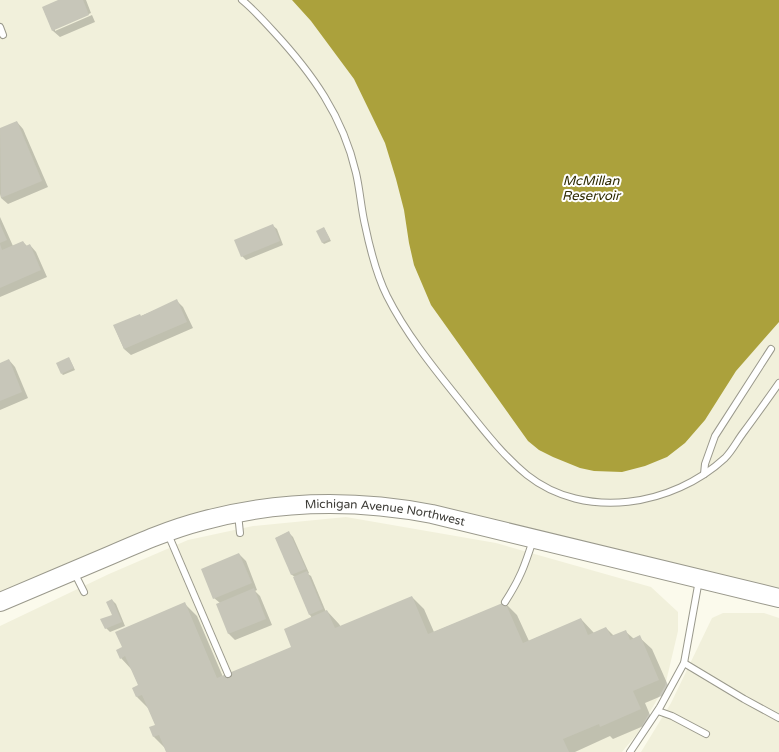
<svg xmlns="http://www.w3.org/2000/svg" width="779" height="752" font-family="'Varela Round',sans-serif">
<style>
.built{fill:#f1f0db}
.water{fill:#aba13c}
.shadow{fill:#0003}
.building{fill:#c7c6b9}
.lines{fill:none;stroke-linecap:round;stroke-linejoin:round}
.service-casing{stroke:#9a998c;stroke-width:8}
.secondary-casing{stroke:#9a998c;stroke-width:20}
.service{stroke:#fff;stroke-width:6}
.secondary{stroke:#fff;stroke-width:18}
.labels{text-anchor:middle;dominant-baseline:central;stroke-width:4;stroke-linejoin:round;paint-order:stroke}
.street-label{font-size:12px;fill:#3c3b36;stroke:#fff}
.water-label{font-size:13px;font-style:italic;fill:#2e2a00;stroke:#fff}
</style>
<rect width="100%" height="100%" fill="#fbfaec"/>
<g class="built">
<path d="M0 0H779V598L432 514 310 504 167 532 0 604Z"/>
<path d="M346 517 496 543 651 587 678 612V631L665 686 637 734 622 752H0V626L109 574 188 540 253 526Z"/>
<path d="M723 613H764L779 618V752H641L671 703 712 618Z"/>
</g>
<path class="water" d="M292 0H779V322L736 371 705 420 685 443 667 457 645 466 622 472 594 471 580 468 553 457 539 450 528 441 431 305 414 265 409 243 404 210 396 179 385 143 354 79 311 21Z"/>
<g class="shadow">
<path d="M61 0H86L91 13 55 29V31L92 15 95 22 60 37 53 31 43 8Z"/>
<path d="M17 122 23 129 48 187 8 204 1 198 0 194V129Z"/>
<path d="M0 217 13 246 23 242 27 246 30 245 36 252 47 277 0 297Z"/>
<path d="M272 225 277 229 283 245 246 260 242 256Z"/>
<path d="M324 228 331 241 324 244 322 242Z"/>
<path d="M177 301 183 307 193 328 131 355 124 349 114 326 141 316Z"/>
<path d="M69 358 75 370 63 375 62 374Z"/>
<path d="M9 360 15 367 28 398 0 410V364Z"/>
<path d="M289 533 293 537 309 573 308 574 311 576 326 612 327 611 339 624 341 627 412 597 424 609 434 632 505 603 517 615 529 641 581 619 594 633 606 628 614 636 625 631 634 639 639 637 652 649 671 692 645 703 653 722 613 739 610 736 575 752H167L166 749 154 737 156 726 149 709 137 697 139 686 132 670 121 658 185 604 197 616 223 677 293 648 312 618 310 615 294 578 295 577 292 575 276 538Z"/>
<path d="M239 554 246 561 257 590 255 591 260 596 272 625 235 640 229 634 220 603 214 598Z"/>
<path d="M112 600 116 604 125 626 110 632 106 628 113 615Z"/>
</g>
<g class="building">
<path d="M58 0H83L89 15 52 31 42 7Z"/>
<path d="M17 121 42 181 1 198 0 128Z"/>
<path d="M0 224 7 240 0 243Z"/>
<path d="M273 224 280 241 241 257 234 240Z"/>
<path d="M324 227 330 239 322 243 316 231Z"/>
<path d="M23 241 26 246 30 244 41 270 0 288V244L2 250Z"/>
<path d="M177 299 187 322 124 349 113 325 140 314 141 316Z"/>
<path d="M69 357 74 368 61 374 56 363Z"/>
<path d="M9 359 22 392 0 401V363Z"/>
<path d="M289 531 306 569 291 575 275 538Z"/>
<path d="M239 553 252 583 213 599 201 569Z"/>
<path d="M307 571 323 609 309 615 293 577Z"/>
<path d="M254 588 266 619 228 634 216 604Z"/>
<path d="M412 596 428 634 505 602 523 643 581 618 588 635 606 627 611 636 626 630 630 640 640 635 659 680 633 691 641 709 600 727 599 724 563 739 569 752H166L159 735 153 737 149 727 155 725 142 695 136 697 132 688 138 685 125 656 120 659 116 650 122 647 115 632 185 602 217 678 291 647 284 629 327 610 335 628Z"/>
<path d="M112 599 122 622 105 629 100 619 112 615 106 602Z"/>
</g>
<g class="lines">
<g class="service-casing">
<g id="service">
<path d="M242 0C253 9 263 20 273 31 312 73 343 116 356 173 360 190 361 208 365 225 370 249 376 274 387 296 405 332 432 366 457 397 479 424 500 453 527 475 585 521 673 506 725 458 732 451 737 441 743 433 755 417 767 400 779 383"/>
<path d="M0 27 3 35"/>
<path d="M704 474 705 464 715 436 771 349"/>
<path d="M238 514 240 533"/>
<path d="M168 534 228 674"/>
<path d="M74 572 84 592"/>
<path d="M505 602C520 579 525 565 533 540"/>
<path d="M684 663 744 699 779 718"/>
<path d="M658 711 672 716 706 734"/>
<path d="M630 752 660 707 684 663 699 580"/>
</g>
</g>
<g class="secondary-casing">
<g id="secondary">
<path id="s1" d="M0 602C37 586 74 571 111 555 141 542 171 529 202 521 279 500 354 499 432 514L779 598"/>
</g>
</g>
<use href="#service" class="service"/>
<use href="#secondary" class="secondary"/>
</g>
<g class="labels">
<g class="street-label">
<text stroke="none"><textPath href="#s1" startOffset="403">Michigan Avenue Northwest</textPath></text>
</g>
<g class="water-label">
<text x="591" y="181">McMillan<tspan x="591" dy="15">Reservoir</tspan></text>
</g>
</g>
</svg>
